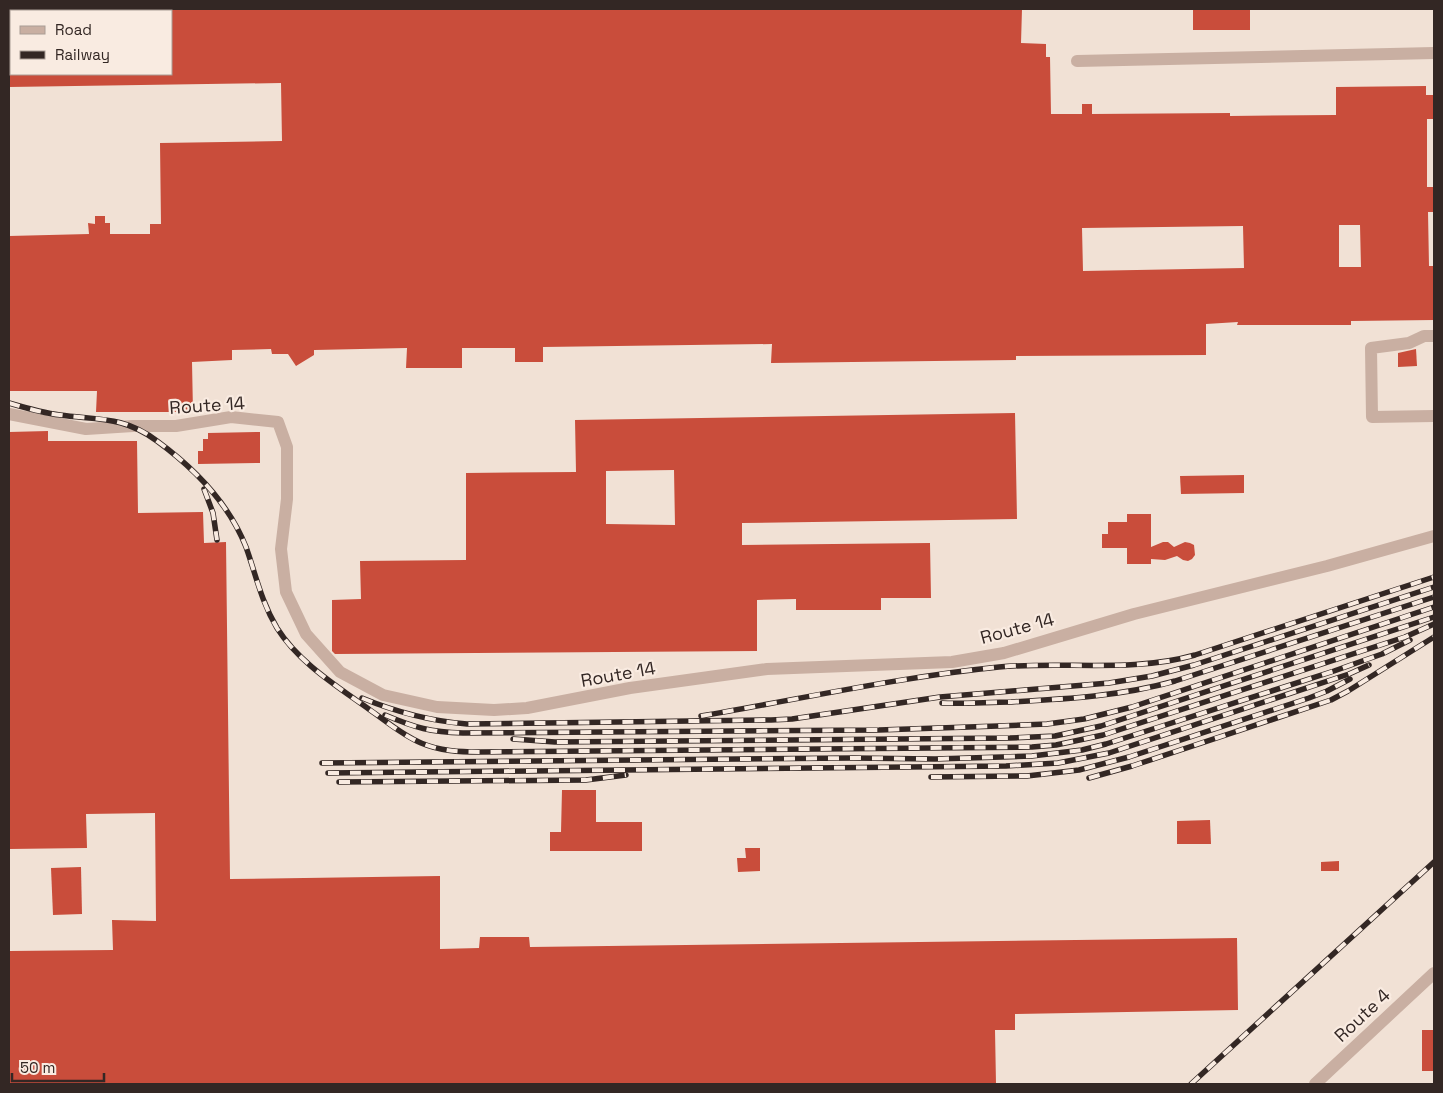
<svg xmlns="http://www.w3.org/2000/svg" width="1443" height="1093" font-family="'Space Grotesk',sans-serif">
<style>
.building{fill:#c94d3b;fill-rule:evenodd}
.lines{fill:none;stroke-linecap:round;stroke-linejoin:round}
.minor{stroke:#c9afa2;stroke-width:12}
.rail-casing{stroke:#332724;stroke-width:5.5}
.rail{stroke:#f9ebe1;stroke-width:4;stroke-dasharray:11;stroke-linecap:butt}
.labels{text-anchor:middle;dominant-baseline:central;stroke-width:4.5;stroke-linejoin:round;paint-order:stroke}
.street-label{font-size:18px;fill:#332724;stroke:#f9ebe1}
</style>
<rect width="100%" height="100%" fill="#f1e1d5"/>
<g class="building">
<path d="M171 9H1022L1021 43 1046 44V57H1050L1051 114H1082V104H1092V114L1230 113V116L1336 115V87L1426 86V95H1434V119H1427V187H1434V212H1428L1429 266H1433L1434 320 1351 321V325H1237L1238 322 1206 324V355L1016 356V360L771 363 772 344 543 347V362H515V348H462V368H406L407 348 314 350V355L296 366 288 354H272L271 349 232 350V360L192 362 193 412H96L97 391H9V236L89 234 88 223 95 224V216H105V223H110V234H150V224H161L160 143 282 141 281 83 9 87V74H171ZM1339 225H1360L1361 267H1339ZM1243 226 1244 268 1083 271 1082 228Z"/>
<rect x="1193" y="9" width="57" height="21"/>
<path d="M1416 349 1417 366 1398 367V353Z"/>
<path d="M1015 413 1017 519 742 523V545L930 543 931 598H881V610H796V599L757 600V651L335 654 332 651V600L361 599 360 561 466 560V473L576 472 575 420ZM674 470 675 525 606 524V471Z"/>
<path d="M48 431V441H137L138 513 203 512 204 543 226 542 230 879 440 876V949L479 948 480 937H529L530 947 1237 938 1238 1010 1015 1014V1030H995L996 1084H9V951L113 950 112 920 156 921 155 813 86 814 87 848 9 849V432Z"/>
<path d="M260 432V463L198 464V451H203V439H208V433Z"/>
<path d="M1244 475V493L1181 494 1180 476Z"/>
<path d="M1127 514H1151V547L1163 542H1168L1174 547 1185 542 1190 543 1194 545 1195 555 1192 559 1188 561 1183 560 1177 556 1165 560 1151 559V564H1127V548H1102V534H1108V522H1127Z"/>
<path d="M562 790H596V822H642V851H550V832H561Z"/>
<path d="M1210 820 1211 844H1177V821Z"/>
<path d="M745 848H760V871L738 872 737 858H746Z"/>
<path d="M1339 861V871H1321V862Z"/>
<path d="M81 867 82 914 53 915 51 868Z"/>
<rect x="1422" y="1030" width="12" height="41"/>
</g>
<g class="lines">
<g class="minor">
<path d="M1077 61 1434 53"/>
<path d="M1434 336H1424L1409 343 1371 348 1372 417 1434 416"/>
<path d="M9 414 86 429 133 426H176L231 417 278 422 287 447V499L281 549 286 592 306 634 340 672 383 695 437 707 494 710 527 708 630 688 767 669 952 662 1004 653 1134 614 1327 566 1434 536"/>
<path d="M1315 1084 1434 973"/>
</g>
<g class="rail-casing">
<g id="rail">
<path d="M9 403C26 408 43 413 60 415 98 420 124 416 157 441 194 468 229 504 246 547 256 575 261 601 277 628 299 663 337 686 370 710 386 721 402 735 421 743 440 751 459 752 480 752L1032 747 1056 745 1103 735 1405 637 1434 624"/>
<path d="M204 489 213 513 217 540"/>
<path d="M362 698C396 712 430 721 467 724L771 720 792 719 940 697 1109 683 1152 676 1194 665 1434 587"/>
<path d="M942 703C965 704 988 702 1011 702 1066 699 1122 696 1175 681L1434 597"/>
<path d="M385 715C416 728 430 732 463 733L879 730 998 726 1047 724 1084 719 1132 707 1434 607"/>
<path d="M701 716C801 699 899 677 999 667 1064 661 1132 673 1195 655L1434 577"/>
<path d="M513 739 555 742 1010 738 1055 736 1101 726 1434 617"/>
<path d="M322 763 853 758 935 759 1032 756 1082 750 1106 744 1334 671 1382 654 1410 640"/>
<path d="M328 773 1006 766 1058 763 1109 753 1349 674 1369 665"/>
<path d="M931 777 1027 776 1079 770 1129 757 1309 698 1327 691 1350 679"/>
<path d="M1089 778 1132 766 1331 700 1348 691 1434 637"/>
<path d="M339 782 586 780 626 775"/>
<path d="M1191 1084 1434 862"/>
</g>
</g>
<use href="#rail" class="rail"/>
</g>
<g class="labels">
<g class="street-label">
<text transform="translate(207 405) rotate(-4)">Route 14</text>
<text transform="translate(1017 628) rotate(-15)">Route 14</text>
<text transform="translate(618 674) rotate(-10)">Route 14</text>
<text transform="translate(1362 1015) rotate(-43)">Route 4</text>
</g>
</g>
<rect width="1443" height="1093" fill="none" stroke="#332724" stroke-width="20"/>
<rect x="10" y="10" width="162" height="65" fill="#f9ebe1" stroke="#aa9d95"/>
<rect x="20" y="26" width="25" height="8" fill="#c9afa2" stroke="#aa9d95"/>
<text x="55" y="35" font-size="15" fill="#332724">Road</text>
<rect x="20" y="51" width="25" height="8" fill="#332724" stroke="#aa9d95"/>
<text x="55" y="60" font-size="15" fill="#332724">Railway</text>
<path d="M12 1073v8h92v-8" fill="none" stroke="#332724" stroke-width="2.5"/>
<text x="20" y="1073" font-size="15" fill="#332724" stroke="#f9ebe1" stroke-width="4" paint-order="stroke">50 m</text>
</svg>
